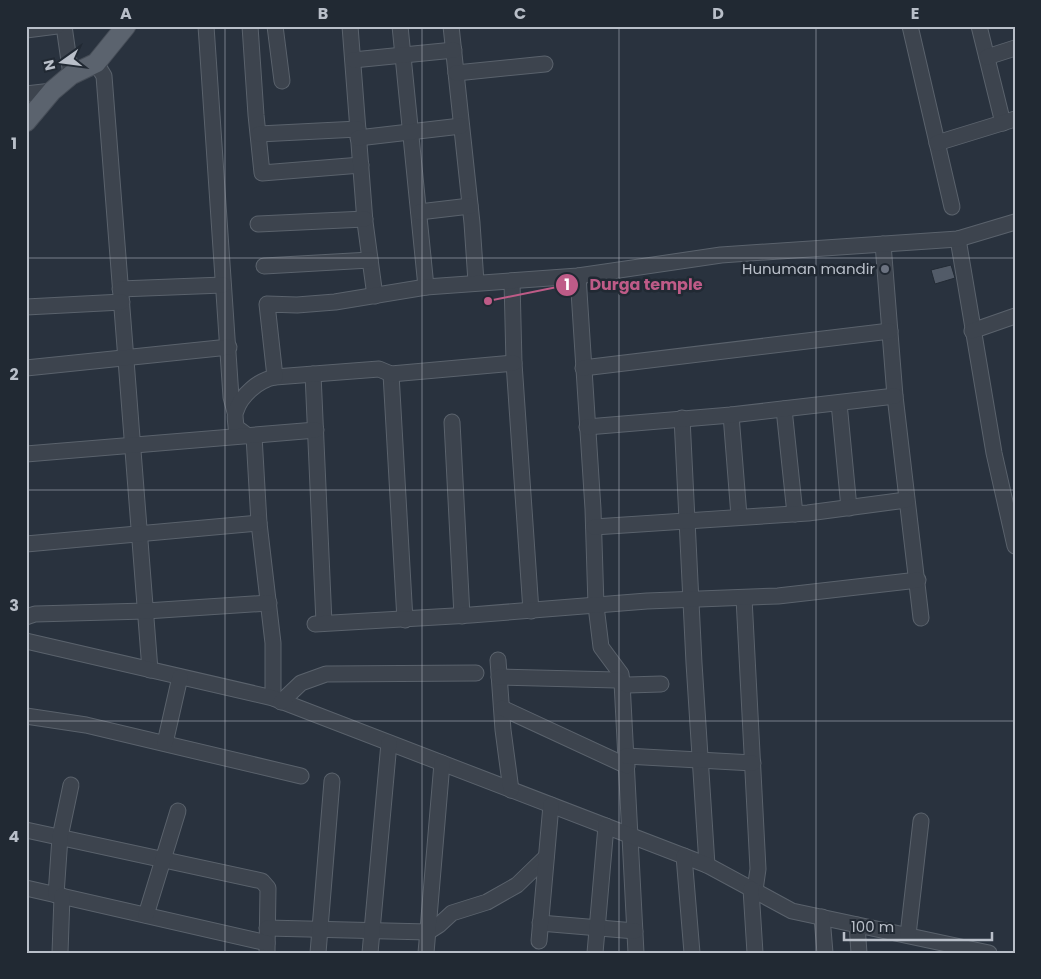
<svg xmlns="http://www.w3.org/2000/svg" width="1041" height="979" font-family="Poppins,sans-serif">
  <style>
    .building { fill: #525b68; stroke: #232b35 }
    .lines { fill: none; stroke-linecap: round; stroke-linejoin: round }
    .minor-casing { stroke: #5a626c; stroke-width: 17 }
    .major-casing { stroke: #464d57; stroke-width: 21 }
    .minor { stroke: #3d444e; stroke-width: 15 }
    .major { stroke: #5b636e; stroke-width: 19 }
    .grid { fill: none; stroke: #b9bfc9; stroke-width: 1; stroke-opacity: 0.55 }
    .worship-dot { fill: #6b7280; stroke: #212933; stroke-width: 2 }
    .labels { text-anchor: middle; stroke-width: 5; stroke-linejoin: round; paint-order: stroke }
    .poi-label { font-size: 15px; fill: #b9bfc9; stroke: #212933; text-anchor: end }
    .leader { fill: none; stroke: #be5b87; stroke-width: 2 }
    .callout-dot { fill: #be5b87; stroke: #212933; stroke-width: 2 }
    .mark-label { font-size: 15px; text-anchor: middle; font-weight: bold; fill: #fff }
    .callout-label { font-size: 16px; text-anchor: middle; font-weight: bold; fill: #be5b87; stroke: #212933; stroke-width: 5; stroke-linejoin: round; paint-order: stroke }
    .neatline { fill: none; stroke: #b9bfc9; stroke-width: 2 }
    .grid-label { font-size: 16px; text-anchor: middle; font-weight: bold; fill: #b9bfc9 }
  </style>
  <rect width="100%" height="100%" fill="#29323e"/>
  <polygon class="building" points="951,265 955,278 935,284 931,270"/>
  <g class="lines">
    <defs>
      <g id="minor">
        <polyline points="64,26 71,75"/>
        <polyline points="206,26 231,397 235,412"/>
        <polyline points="250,26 256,115 262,173 361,165"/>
        <polyline points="275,26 282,81"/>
        <polyline points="350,26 365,222 375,296"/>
        <polyline points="400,26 426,287"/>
        <polyline points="451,26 472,223 476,282"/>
        <polyline points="910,26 952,207"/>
        <polyline points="979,26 1003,123"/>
        <polyline points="26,30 57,26"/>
        <polyline points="987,57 1015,48"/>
        <polyline points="353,60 454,50"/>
        <polyline points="96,63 104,76 150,670"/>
        <polyline points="456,73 545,64"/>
        <polyline points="26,94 52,91"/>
        <polyline points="259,134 358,129"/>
        <polyline points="358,138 461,126"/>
        <polyline points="937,143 1015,119"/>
        <polyline points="419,212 470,206"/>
        <polyline points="258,224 365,219"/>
        <polyline points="958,239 994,453 1015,546"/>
        <polyline points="883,244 895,396 921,618"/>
        <polyline points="264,266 370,260"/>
        <polyline points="578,276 593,509 596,606 601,647 621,674 622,682 636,953"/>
        <polyline points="512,281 514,363 531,611"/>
        <polyline points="120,289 223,285"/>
        <polyline points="26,307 122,302"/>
        <polyline points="972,331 1015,316"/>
        <polyline points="26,368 229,347"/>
        <polyline points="583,368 890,331"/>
        <polyline points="313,374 324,623"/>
        <polyline points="391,374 405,620"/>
        <polyline points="275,377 379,369 391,374 514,363"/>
        <polyline points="839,403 849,508"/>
        <polyline points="784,409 795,514"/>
        <polyline points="731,415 739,516"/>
        <polyline points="682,418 694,663 707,865"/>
        <polyline points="452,422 462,616"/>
        <polyline points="587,427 731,415 895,396"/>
        <path d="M248 436 236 427C236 423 234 415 236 411 241 395 259 380 275 377L267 304 297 305 335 302 426 287 578 276 721 255 958 239 1015 222"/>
        <polyline points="254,436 259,523 273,643 273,698"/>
        <polyline points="26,454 316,430"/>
        <polyline points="594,527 808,513 906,500"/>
        <polyline points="26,544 259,523"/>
        <polyline points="744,598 758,869 755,890"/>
        <polyline points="26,617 35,614 146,611 269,603"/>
        <polyline points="315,624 471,615 647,601 778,596 918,580"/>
        <polyline points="26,641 273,698 707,865 792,911 989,953"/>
        <polyline points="498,660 503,730 511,790"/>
        <polyline points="499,677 616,680 628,685 661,684"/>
        <polyline points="281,702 301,683 326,674 476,673"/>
        <polyline points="502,708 627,766"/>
        <polyline points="26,716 86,725 301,776"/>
        <polyline points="165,743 180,677"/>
        <polyline points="626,756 753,763"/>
        <polyline points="26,830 262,881 268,888 267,953"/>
        <polyline points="684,856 692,953"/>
        <polyline points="26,888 267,943"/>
        <polyline points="751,889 755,953"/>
        <polyline points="56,895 60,837 71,785"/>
        <polyline points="146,915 178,811"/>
        <polyline points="822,917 825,953"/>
        <polyline points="540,923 635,931"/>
        <polyline points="857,925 859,953"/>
        <polyline points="267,928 428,932 439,925 452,913 487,902 517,885 546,857"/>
        <polyline points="908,935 921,821"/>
        <polyline points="539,941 551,805"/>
        <polyline points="60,953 62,896"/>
        <polyline points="318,953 332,781"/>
        <polyline points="370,953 389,743"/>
        <polyline points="426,953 442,763"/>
        <polyline points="595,953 606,826"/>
      </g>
      <polyline id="major" points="26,122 52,91 71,75 96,63 126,26"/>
    </defs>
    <use href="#minor" class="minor-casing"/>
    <use href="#major" class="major-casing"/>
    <use href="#minor" class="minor"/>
    <use href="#major" class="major"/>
  </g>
  <path class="grid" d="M225 26V953M422 26V953M619 26V953M816 26V953M26 258H1015M26 490H1015M26 721H1015"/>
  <circle class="worship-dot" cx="885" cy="269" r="5"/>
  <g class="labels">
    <g class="poi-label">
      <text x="875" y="274">Hunuman mandir</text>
    </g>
  </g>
  <path class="leader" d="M488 301L567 285"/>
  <g class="callout-dot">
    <circle cx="488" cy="301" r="5"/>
    <circle cx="567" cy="285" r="12"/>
  </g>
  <g class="mark-label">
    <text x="567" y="290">1</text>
  </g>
  <g class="callout-label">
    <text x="646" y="290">Durga temple</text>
  </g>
  <rect width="1041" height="979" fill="none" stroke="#212933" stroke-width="55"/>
  <g transform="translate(62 62) rotate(256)" stroke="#212933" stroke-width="4" paint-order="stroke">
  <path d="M0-4L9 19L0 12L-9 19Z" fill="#b9bfc9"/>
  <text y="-8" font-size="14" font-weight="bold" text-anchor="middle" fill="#b9bfc9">N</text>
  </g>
  <path d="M844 932v8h148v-8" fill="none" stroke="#b9bfc9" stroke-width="2.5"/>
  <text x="851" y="932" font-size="15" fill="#b9bfc9" stroke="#212933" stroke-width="4" paint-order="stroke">100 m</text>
  <rect x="28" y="28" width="986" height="924" class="neatline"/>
  <g class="grid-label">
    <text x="126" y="19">A</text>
    <text x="323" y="19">B</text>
    <text x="520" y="19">C</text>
    <text x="718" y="19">D</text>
    <text x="915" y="19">E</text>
    <text x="14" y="149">1</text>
    <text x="14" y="380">2</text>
    <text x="14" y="611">3</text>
    <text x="14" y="842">4</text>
  </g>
</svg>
